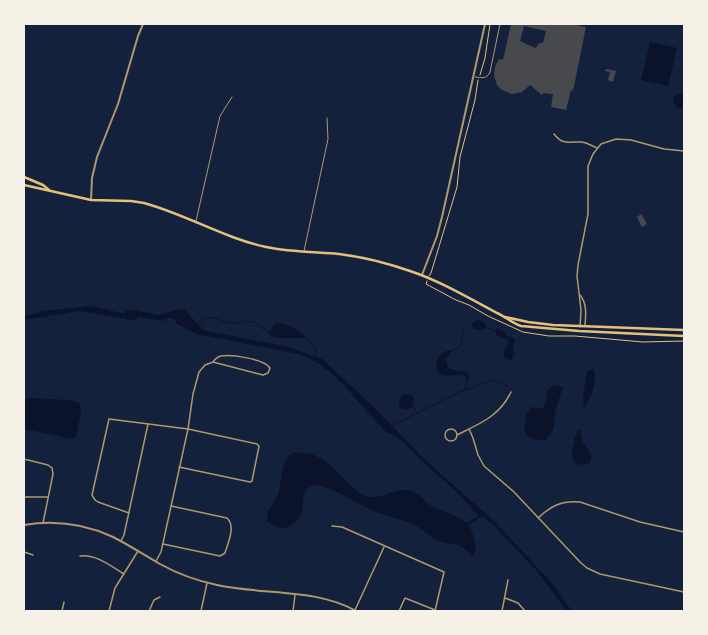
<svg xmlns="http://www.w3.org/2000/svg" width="708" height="635" font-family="Inter,sans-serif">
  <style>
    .water { fill: #0b132b }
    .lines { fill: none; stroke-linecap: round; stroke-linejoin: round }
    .stream { stroke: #0b132b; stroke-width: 1 }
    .building { fill: #48494c; fill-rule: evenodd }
    .path { stroke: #e5c07b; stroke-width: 1 }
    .service { stroke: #b1986c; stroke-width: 1 }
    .minor { stroke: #b1986c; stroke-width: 1.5 }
    .tertiary { stroke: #b1986c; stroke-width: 2 }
    .secondary { stroke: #e5c07b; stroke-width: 2.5 }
  </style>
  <rect width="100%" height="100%" fill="#14213d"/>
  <g class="water">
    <polygon points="650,42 677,48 668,86 641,80"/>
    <polygon points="680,93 684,94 684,108 677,108 673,102 674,97"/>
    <path d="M92 306 125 314V311L134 310 158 315 180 309 185 310 203 330 289 347 322 359 376 409 424 459 494 521 551 582 572 611H567L535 569 492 524 482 517 479 518 469 525C473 534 479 547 473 556L470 555C463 542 451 545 439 541 430 538 424 530 416 526 404 519 389 517 376 512 362 507 324 481 312 486 294 493 315 521 281 529L265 521 268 518 267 512C272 506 277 499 279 491 282 481 281 458 293 453 295 451 299 453 302 453 329 453 342 483 363 495 374 502 394 489 407 490 418 491 423 501 432 506 444 513 456 514 467 523L478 516C462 495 443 480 424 463 412 452 402 437 386 432 382 426 377 423 373 418 351 394 330 364 298 354L196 334 177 324 174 319 171 318H168L163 321 138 317 136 320H133L80 311 24 320V315L36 314 41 311Z"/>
    <path d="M477 320H479L486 324 485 328C480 330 476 331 472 327V324Z"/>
    <path d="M276 323C287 323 296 329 305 336V338H277L271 336 268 332Z"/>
    <path d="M497 329 503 331 506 336 512 337 515 340 513 346 515 354 511 360 506 359C499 352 509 348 509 340L505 338 496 335 495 331Z"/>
    <path d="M450 350 451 351 446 360 448 368C455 373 463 369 469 374V380L466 381V376C456 371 438 383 436 366 436 363 437 360 439 357 441 353 446 351 450 350Z"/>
    <path d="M593 368C599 380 591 399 584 408L583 398 587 372Z"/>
    <path d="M554 385 563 387 555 411 554 428 546 440C531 440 522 437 525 421 526 415 527 411 532 407L542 409 546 402 547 390Z"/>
    <path d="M404 394H408L414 397 413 406C408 410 403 411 399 406V399Z"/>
    <polygon points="32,398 67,400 80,403 81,412 76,437 73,439 24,429 24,399"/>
    <path d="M580 429C581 433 581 439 583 442 587 450 595 454 590 463L582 465 574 463C569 454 574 439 578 430Z"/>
  </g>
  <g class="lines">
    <g class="stream">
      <path d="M198 324C211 311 216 321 230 323 235 324 241 322 246 321 249 321 252 322 255 322L260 327 268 332"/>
      <polyline points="485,327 495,331"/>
      <path d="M305 338C312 343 317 345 316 355"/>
      <path d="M450 351C468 349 458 337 465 327"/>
      <polyline points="465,390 467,381"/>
      <polyline points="412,407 417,412"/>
      <polyline points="391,426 459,392 493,380 508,387"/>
    </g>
  </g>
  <g class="building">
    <path d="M511 24H571L586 27 573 91 571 90 566 110 551 107 553 94 543 93 542 95 530 85 522 92 512 94 502 90 497 85 494 76 495 67 499 59 503 60ZM524 26 546 31 543 43H540L535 48 520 41Z"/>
    <polygon points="606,69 616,71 613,82 608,80 610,72 605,71"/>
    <polygon points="641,214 647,224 642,227 637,217"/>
  </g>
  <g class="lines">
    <g class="path">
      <polyline points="480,75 485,58 490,24"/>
      <polyline points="429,276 431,273 457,187 460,157 475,100 478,80"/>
      <polyline points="427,281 426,284 456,300 469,305 488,316 523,332 549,336 575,336 643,342 684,341"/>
    </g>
    <g class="service">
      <path d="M475 77C482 78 487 79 490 72L500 24"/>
      <polyline points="196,221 220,116 232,97"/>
      <polyline points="304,251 328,139 327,118"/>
    </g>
    <g class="minor">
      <path d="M554 134C563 146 570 141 582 142 588 143 592 146 597 148"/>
      <path d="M580 295C587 303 586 315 585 325"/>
      <polyline points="580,327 581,310 577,276 578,265 588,214 588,166 593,154 601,144 616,139 631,140 664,149 684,151"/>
      <circle cx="451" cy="435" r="6"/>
      <polyline points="469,429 473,438 478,455 484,466 514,492 581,563 587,568 600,574 684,592"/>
      <path d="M457 435C479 424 500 416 511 392"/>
      <polyline points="24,459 48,465 52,468"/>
      <polyline points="24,497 48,497"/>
      <polyline points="129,513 98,502 95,500 92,495 109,419 188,429 257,444 259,446 252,481 250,482 179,467"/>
      <path d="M538 518C551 506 562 500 580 502L640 522 684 532"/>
      <polyline points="43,523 53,474 52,468"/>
      <polyline points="332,526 342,527 444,572 435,611"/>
      <polyline points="121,541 124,535 148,424"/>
      <path d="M163 544 220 556 225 553C228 543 236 526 227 518L171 506"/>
      <polyline points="24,552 33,555"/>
      <path d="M80 556C96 554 111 566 124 574"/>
      <path d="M156 561 161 552 188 429 193 394 199 372 205 365 213 362 263 375 268 373 270 368C264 359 231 354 221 356 217 357 215 359 213 362"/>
      <polyline points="505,598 518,603 525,611"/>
      <polyline points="355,610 384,547"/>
      <polyline points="62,611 64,602"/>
      <polyline points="109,611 115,588 138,551"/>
      <polyline points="149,611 154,600 160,597"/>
      <polyline points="201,611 207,583"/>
      <polyline points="293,611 295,595"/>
      <polyline points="399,611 405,598 435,610"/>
      <polyline points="502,611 508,580"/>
    </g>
    <g class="tertiary">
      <polyline points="91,200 92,178 97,157 118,104 138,36 143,24"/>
      <polyline points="422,275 437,236 442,217 485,24"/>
      <path d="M24 525C54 520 85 524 113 537 129 545 144 555 160 564 178 574 198 581 217 585 262 595 316 588 356 611"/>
    </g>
    <g class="secondary">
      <polyline points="24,177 43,185 49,190"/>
      <path d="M24 185 91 200 131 201 144 203C185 214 224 238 266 247 290 252 315 252 339 254 363 257 387 263 410 271 440 281 469 298 497 313 506 317 512 323 521 326L579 331 684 336"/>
      <polyline points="505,317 528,322 553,325 684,330"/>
    </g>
  </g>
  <rect width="708" height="635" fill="none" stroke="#f6f1e7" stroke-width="50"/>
</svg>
